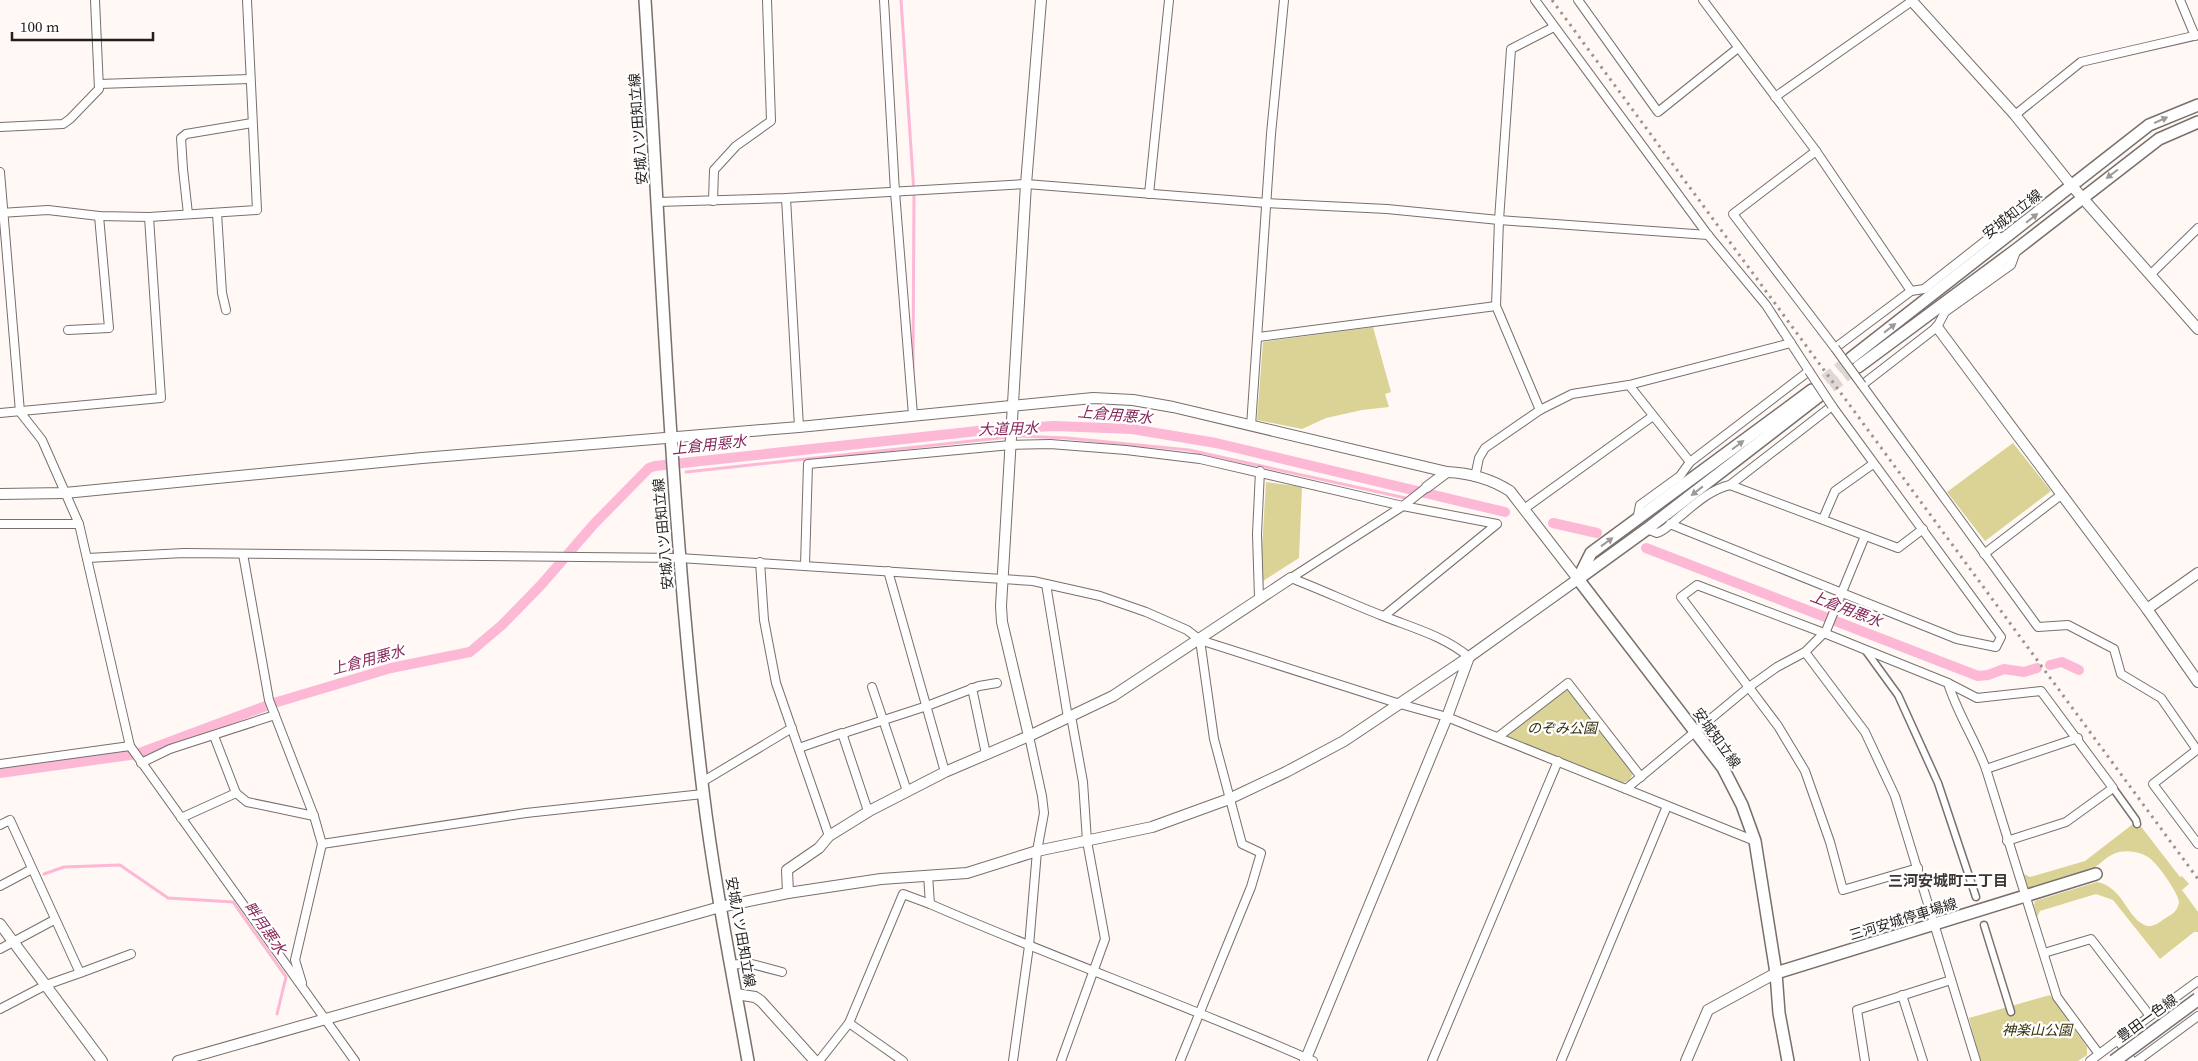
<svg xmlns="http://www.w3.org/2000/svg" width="2198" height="1061" font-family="'Source Serif 4','Noto Sans JP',serif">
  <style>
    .green { fill: #dad395 }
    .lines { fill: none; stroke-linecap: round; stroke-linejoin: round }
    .stream { stroke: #fdb8d6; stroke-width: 3 }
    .canal { stroke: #fdb8d6; stroke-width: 10 }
    .secondary-tunnel { stroke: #ded7d4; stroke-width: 11; stroke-dasharray: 11 5.5; stroke-linecap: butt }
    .pedestrian-casing { stroke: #77706c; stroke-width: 9 }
    .minor-casing { stroke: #77706c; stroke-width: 10 }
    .tertiary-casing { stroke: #77706c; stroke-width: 12 }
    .secondary-casing { stroke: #77706c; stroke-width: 14 }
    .pedestrian { stroke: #fff; stroke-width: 6 }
    .minor { stroke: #fff; stroke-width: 8 }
    .tertiary { stroke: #fff; stroke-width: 10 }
    .secondary { stroke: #fff; stroke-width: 11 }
    .rail { stroke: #9a9492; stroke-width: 3; stroke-dasharray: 2.5 5; stroke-linecap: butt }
    .minor-bridge-casing { stroke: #77706c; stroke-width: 10; stroke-linecap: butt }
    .primary-bridge-casing { stroke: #77706c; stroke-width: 15; stroke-linecap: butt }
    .minor-bridge { stroke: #fff; stroke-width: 8 }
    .primary-bridge { stroke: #fff; stroke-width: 12 }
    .oneway { fill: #9b9a99 }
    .labels { text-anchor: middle; stroke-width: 4.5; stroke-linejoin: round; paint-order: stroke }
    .street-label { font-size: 14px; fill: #211e1c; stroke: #fff }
    .park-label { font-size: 14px; font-style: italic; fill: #332e07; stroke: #fff }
    .water-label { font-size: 15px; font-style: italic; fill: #862659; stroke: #fff }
    .neighbourhood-label { font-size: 15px; font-weight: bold; fill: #3e3835; stroke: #fff }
  </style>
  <rect width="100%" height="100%" fill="#fff8f5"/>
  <g class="green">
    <polygon points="1373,327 1391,392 1385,394 1389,407 1362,410 1326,418 1302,429 1257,420 1263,342"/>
    <polygon points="2013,443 2051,491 1985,541 1947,492"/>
    <polygon points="1266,482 1302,487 1299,558 1260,583"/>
    <path d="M1563 690 1570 691 1633 773C1631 779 1628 782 1621 783L1508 737V734Z"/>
    <path d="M2133 824H2139L2180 877 2182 876 2189 884 2182 890 2198 912V932H2194L2160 959 2113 900 2096 894 2040 911 2037 917 2034 905 2035 901 2097 882C2124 887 2127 920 2147 926 2153 927 2159 923 2164 919 2171 915 2177 912 2179 903 2180 895 2156 861 2148 857 2140 852 2128 850 2119 852 2106 855 2101 865 2090 870 2072 878 2051 882 2032 888L2028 887 2024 874 2030 877 2085 861Z"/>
    <polygon points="2050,995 2087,1047 2087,1055 2078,1061 1980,1061 1969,1018"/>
  </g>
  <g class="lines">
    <g class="stream">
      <polyline points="901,0 914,193 913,372"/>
      <polyline points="686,472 1018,436 1067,438 1189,450 1410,499"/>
      <polyline points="44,874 64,867 120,865 168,898 233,902 286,977 277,1014"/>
    </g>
    <g class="canal">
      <polyline points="1553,523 1597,533"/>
      <polyline points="1646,548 1978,676 1988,675 2004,669 2024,672 2037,668"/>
      <polyline points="2050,665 2062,662 2079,670"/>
      <polyline points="0,773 137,754 274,703 391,668 470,652 502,625 541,585 594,524 649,468 655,466 987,430 1054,426 1132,429 1216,443 1505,512"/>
    </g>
    <g class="secondary-tunnel">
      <polyline points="1812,390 1851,358"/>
      <polyline points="1818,397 1858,367"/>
    </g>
    <defs>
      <g id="pedestrian">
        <polyline points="1866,651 1898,695 1938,783 1976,897"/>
        <polyline points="2113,788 2136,820 2137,824"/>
        <polyline points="1984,925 2011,1012"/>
      </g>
      <g id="minor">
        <polyline points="884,0 895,192 913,415"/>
        <polyline points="1535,0 1708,235 1766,305 1809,371 1690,462 1680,476 1640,505 1637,520"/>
        <polyline points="1578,0 1658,112 1738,48"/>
        <polyline points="1703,0 1816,151 1911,291"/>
        <polyline points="2180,0 2195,36"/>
        <polyline points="99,84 250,79"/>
        <polyline points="1775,97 1912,1"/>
        <polyline points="2015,115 2081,62 2198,35"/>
        <polyline points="0,127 63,124 70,119 99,89 95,0"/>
        <polyline points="1816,151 1733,214 1835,348 1911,291 1924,289 1989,238 2005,237"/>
        <polyline points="0,172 20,412 42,440 79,524 130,746 355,1061"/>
        <polyline points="1149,194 1169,0"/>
        <polyline points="786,198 799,427"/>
        <polyline points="713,201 714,170 736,146 771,121 767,0"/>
        <polyline points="658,202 786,198 1026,184 1267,203 1387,209 1499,220 1708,235"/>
        <polyline points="0,213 48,210 99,216 149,217 257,210 247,0"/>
        <polyline points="217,213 222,293 226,310"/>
        <polyline points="188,214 183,169 181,138 186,134 252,123"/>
        <polyline points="2017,249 2011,265 1945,312 1937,327 1862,385 2038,627 2068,625 2114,649 2121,674 2161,698 2197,750"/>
        <polyline points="2151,274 2198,228"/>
        <polyline points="68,330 109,328 99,216"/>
        <polyline points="1258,337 1496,306"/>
        <polyline points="1629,385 1690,462"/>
        <polyline points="1540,410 1496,306 1499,220 1511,49 1554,27"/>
        <polyline points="0,413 161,398 149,217"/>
        <polyline points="1251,426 1271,134 1284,0"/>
        <polyline points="1475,477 1479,458 1485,448 1540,410 1572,394 1629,385 1791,343"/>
        <polyline points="1730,485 1898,548 1923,529"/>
        <polyline points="1524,509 1653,416"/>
        <polyline points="1823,519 1835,491 1873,464"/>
        <polyline points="0,524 79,524"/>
        <path d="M1647 529 1657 533C1664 531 1668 526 1673 522 1691 508 1708 490 1730 485L1832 406 2001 637 1996 647 1957 639 1670 524"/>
        <polyline points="243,554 269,700 314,816 322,844 295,960 302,983"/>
        <polyline points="1984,554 2061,495"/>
        <polyline points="87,558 184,553 680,558 1033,581 1100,596 1146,612 1187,630 1200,640 1400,704 1447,717 1755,841"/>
        <polyline points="760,562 764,620 776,683 829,836"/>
        <polyline points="805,565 808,464 1011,445 1050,444 1126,450 1200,459 1403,506 1497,524 1384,616"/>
        <polyline points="888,571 945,772"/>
        <path d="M1291 578C1322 590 1352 604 1383 616 1413 628 1444 636 1469 657"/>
        <polyline points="1291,578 1403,506 1427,487"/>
        <polyline points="1046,584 1068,718"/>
        <polyline points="1259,598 1257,534 1260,471"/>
        <polyline points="1805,652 1865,732 1895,796 1976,1061"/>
        <path d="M1948 683C1957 713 1975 739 1986 769L2057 997 2099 1054"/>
        <polyline points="872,687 907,791"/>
        <polyline points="972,688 986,754"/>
        <polyline points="842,735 847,732 927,706 979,686 997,683"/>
        <polyline points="214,736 236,793"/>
        <polyline points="1498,737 1568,683 1641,777"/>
        <polyline points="799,748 842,733 868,811"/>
        <polyline points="2198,749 2153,784 2198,844"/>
        <polyline points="141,763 170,749 275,715"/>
        <polyline points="0,764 130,746"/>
        <polyline points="1986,769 2078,738"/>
        <polyline points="702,782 792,728"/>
        <polyline points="1626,789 1749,687 1777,667 1805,652 1826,631 1865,536"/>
        <polyline points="181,818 236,793 247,802 314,816"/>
        <polyline points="0,825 10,820 80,973 46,985 0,1009"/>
        <polyline points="322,844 526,813 703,794"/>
        <polyline points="1918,868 1843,890 1830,842 1805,771 1778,726 1681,597 1697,585 1824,633 1948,683 1977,698 2041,691 2113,788 2066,822 2007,841"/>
        <path d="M928 875 930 904C1056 959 1187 1005 1313 1061"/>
        <polyline points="0,886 32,869"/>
        <polyline points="0,949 54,920"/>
        <polyline points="2044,953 2091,939 2150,1016 2090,1061"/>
        <polyline points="731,965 748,963 782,972"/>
        <polyline points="80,973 131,954"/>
        <polyline points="1902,995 1923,1061"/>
        <polyline points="2150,1016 2198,981"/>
        <polyline points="849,1023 903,1061"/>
        <polyline points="2118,1040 2132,1061"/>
        <polyline points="819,1061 849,1023 903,894 930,904"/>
        <polyline points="1013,1061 1029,946 1037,851 1044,813 1042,796 1029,736"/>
        <polyline points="1061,1061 1105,939 1087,841 1083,782 1071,716"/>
        <polyline points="1180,1061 1251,887 1261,853 1242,844 1214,739 1200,640"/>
        <polyline points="1432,1061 1558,761"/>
        <polyline points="1561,1061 1667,806"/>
        <polyline points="1865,1061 1857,1010 1951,980"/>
        <polyline points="2137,1061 2198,1016"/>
      </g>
      <g id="tertiary">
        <polyline points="1911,0 2015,115 2072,186 2198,329"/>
        <polyline points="1937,327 2147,609 2198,682"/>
        <polyline points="1427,487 1447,472"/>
        <path d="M0 494 65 493 422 458 799 427 1093 398 1133 400 1173 407 1447 472C1470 473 1491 479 1510 491L1578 579 1469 657 1344 741 1286 772 1229 799 1152 827 1037 851 967 873 881 879 788 893 720 907 178 1061"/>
        <polyline points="2147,609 2198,573"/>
        <polyline points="1029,736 1002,622 1001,606 1026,184 1041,0"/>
        <polyline points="788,893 787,870 819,848 829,836 871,810 945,772 1029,736 1113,696 1291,578"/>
        <polyline points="0,924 102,1061"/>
        <polyline points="736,994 755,997 761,1001 815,1061"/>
        <polyline points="1305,1061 1447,717 1469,657"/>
        <polyline points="1686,1061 1708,1010 1776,973"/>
      </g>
      <g id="secondary">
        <path d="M645 0C662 264 671 529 703 791 714 882 732 971 748 1061"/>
        <polyline points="1851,358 2149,125 2198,105"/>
        <polyline points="1858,367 2017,249 2159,139 2198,122"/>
        <polyline points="1578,579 1723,768 1742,805 1755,841 1776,973 1779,1013 1788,1061"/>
        <polyline points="1578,579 1591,553 1812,390"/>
        <polyline points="1578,579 1647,529 1818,397"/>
        <polyline points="1776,973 2096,874"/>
      </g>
    </defs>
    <use href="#pedestrian" class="pedestrian-casing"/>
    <use href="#minor" class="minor-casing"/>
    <use href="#tertiary" class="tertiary-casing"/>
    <use href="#secondary" class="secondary-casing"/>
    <use href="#pedestrian" class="pedestrian"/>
    <use href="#minor" class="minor"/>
    <use href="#tertiary" class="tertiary"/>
    <use href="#secondary" class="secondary"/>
    <polyline class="rail" points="1552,0 2198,879"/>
    <defs>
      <g id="minor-bridge">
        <polyline points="1835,348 1862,385"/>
        <polyline points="1809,371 1832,406"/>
      </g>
      <polyline id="primary-bridge" points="2114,1061 2198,999"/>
    </defs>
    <use href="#minor-bridge" class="minor-bridge-casing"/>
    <use href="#primary-bridge" class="primary-bridge-casing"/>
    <use href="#minor-bridge" class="minor-bridge"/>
    <use href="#primary-bridge" class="primary-bridge"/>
  </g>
  <defs><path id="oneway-solid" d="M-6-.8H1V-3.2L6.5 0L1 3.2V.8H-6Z" transform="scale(1.25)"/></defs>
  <g class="oneway">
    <use href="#oneway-solid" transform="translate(2161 120) rotate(-24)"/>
    <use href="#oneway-solid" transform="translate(2112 174) rotate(143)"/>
    <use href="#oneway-solid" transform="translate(2032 218) rotate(-38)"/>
    <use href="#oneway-solid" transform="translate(1890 328) rotate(-38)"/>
    <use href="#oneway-solid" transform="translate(1738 445) rotate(-37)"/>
    <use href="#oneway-solid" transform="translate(1697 491) rotate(142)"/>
    <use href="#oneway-solid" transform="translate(1607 542) rotate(-36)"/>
  </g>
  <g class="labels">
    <g class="street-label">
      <text transform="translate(638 129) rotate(-94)" y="5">安城八ツ田知立線</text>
      <text transform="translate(2012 214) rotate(-38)" y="5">安城知立線</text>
      <text transform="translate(663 534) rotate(-95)" y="5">安城八ツ田知立線</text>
      <text transform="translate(1717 738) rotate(54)" y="5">安城知立線</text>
      <text transform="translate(1903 919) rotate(-17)" y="5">三河安城停車場線</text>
      <text transform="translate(741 932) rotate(80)" y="5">安城八ツ田知立線</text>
      <text transform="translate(2147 1018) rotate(-36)" y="5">豊田一色線</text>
    </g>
    <g class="park-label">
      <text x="1562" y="733">のぞみ公園</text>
      <text x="2037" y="1035">神楽山公園</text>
    </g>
    <g class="water-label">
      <text transform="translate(1115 415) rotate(5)" y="5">上倉用悪水</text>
      <text transform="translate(1008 429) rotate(-2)" y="5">大道用水</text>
      <text transform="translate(709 445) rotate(-6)" y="5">上倉用悪水</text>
      <text transform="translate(1846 609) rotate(21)" y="5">上倉用悪水</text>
      <text transform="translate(368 660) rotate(-15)" y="5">上倉用悪水</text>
      <text transform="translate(265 928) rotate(55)" y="5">畔用悪水</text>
    </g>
    <g class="neighbourhood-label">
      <text x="1948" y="886">三河安城町二丁目</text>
    </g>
  </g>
  <path d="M12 32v8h141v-8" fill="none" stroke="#211e1c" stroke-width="2.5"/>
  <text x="20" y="32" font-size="15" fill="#211e1c" stroke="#ffffff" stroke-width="4" paint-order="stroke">100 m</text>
</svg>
